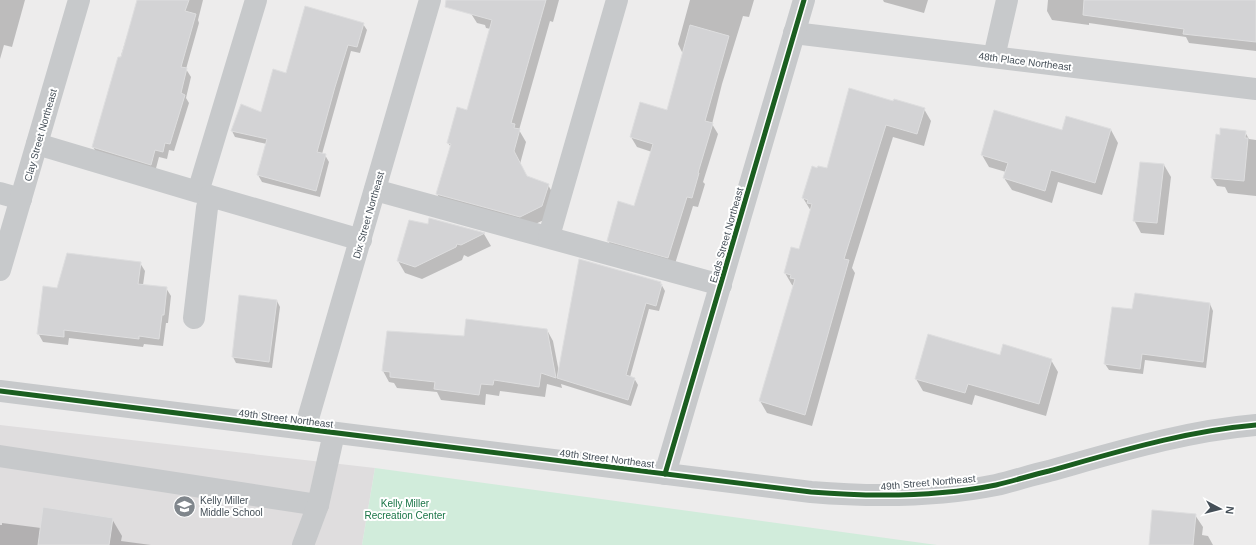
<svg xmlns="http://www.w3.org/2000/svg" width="1256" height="545" font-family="Arial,sans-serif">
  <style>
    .education { fill: #dfddde }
    .green { fill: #d1ecdb }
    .shadow { fill: #0003 }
    .building { fill: #d3d3d5; stroke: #dededf }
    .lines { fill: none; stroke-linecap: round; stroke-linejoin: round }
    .minor { stroke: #c7c9cb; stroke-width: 22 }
    .cycleway-casing { stroke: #fff; stroke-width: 8 }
    .cycleway { stroke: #1b5e20; stroke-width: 5 }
    .labels { text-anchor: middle; stroke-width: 4; stroke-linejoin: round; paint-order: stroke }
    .street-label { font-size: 10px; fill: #454f58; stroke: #fff }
    .poi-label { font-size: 10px; fill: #454f58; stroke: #fff; text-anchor: start }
    .park-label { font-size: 10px; fill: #1a7547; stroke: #fff }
  </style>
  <rect width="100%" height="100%" fill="#edecec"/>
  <polygon class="education" points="0,425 375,468 362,545 0,545"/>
  <polygon class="green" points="375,468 937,545 362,545"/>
  <g class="shadow">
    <polygon points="0,0 25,0 12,47 4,45 0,59"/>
    <polygon points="138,0 203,0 198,20 199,23 186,69 191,77 186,98 189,103 174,151 169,150 167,159 159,157 155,172 98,155 93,147"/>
    <polygon points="474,0 559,0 553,22 550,21 519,130 526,142 520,164 527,177 548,185 555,197 548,218 527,228 444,206 437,194 451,147 448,143 467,111 491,29 486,28 485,25 477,23 470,12"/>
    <polygon points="690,0 754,0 749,17 743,16 722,84 712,124 718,134 703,182 705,184 698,207 693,206 674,267 613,250 608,240 635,207 652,152 637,147 631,137 668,111 683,54 678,44"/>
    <polygon points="883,0 928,0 924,13 884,2"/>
    <polygon points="1048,0 1256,0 1256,51 1189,43 1186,37 1089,23 1089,25 1052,20 1047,11"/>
    <polygon points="363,24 367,30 360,53 351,51 322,154 325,155 329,162 320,197 262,182 258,175 267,144 235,137 232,131 261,113 287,74"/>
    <polygon points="894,102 924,109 931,121 924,146 893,137 852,268 855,273 812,426 767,413 760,401 794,286 792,285 785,273 799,250 811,211 803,198 812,168 827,169"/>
    <polygon points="1111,130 1118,143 1102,195 1058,182 1052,203 1012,190 1004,178 1006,172 989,167 982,155 1063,132"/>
    <polygon points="1245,132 1249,139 1256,140 1256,196 1228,193 1225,187 1217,186 1212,178"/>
    <polygon points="1164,165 1171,177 1164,235 1141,233 1134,220"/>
    <polygon points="430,219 484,234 491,246 468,257 464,255 462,260 422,279 405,273 398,261 428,225"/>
    <polygon points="140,263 145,271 143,285 166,288 171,296 168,323 166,323 163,346 144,344 143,347 69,338 68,345 43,342 38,333 58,289"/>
    <polygon points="660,282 665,291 659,311 649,309 630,377 634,378 638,385 631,406 561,384 562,388 547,384 545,397 500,391 499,396 486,394 485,405 441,400 437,392 397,388 394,383 389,382 383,371 465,337 547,330 553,341 559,372"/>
    <polygon points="277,301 280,307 272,368 236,363 233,357"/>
    <polygon points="1210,304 1213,311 1206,368 1145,360 1143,374 1109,370 1105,364 1133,310"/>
    <polygon points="1001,357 1051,360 1058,372 1046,416 975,395 972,405 923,391 916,379"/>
    <polygon points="1195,515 1203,527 1202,535 1208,536 1213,545 1151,545"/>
    <polygon points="112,519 122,536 121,541 151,545 0,545 0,525 2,525 2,523 41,528"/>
  </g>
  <g class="building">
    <polygon points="137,0 189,0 185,11 196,14 181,67 187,68 181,93 185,95 170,144 165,143 163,152 155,150 151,165 92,147 118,57 121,57"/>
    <polygon points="446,0 546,0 511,123 515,124 514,128 520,129 514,151 527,176 549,184 542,206 520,217 436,194 451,144 447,143 457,107 467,110 492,20 445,7"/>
    <polygon points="1084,0 1256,0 1256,42 1183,34 1184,29 1083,15"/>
    <polygon points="305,6 364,23 357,47 348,45 335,87 317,152 326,154 316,191 257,175 267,139 231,131 241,104 261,112 273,69 286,73"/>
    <polygon points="690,25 729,36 705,121 713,123 698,173 699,173 692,198 687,197 668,258 607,241 618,201 634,206 653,144 630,137 640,102 667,110"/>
    <polygon points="849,88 893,101 894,99 925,108 917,134 886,125 844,259 849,260 805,415 759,401 795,279 790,278 791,275 784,273 791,247 799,249 812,204 807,203 808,200 802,198 812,166 817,168 818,166 827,168"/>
    <polygon points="994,110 1062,130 1066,116 1111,129 1095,183 1051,170 1045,191 1003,178 1008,163 981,155"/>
    <polygon points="1220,128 1246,131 1245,138 1248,138 1244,181 1211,178 1216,134 1220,135"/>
    <polygon points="1140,162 1164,164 1157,223 1133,221"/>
    <polygon points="429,218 485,233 461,245 457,244 456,247 415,267 397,261 409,220 428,224"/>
    <polygon points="67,253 141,262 138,284 167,287 164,315 162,315 159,339 139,336 139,339 64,330 64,337 37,334 43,286 57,288"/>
    <polygon points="579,259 661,282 660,284 662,284 656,306 646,303 626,375 635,378 628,400 557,378"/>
    <polygon points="1135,293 1210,303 1203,362 1142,354 1140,369 1104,364 1112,307 1132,309"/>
    <polygon points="239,295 277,300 269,362 232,357"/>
    <polygon points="466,319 547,329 556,378 541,373 539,387 494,380 493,385 481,384 479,395 434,389 435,382 390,377 390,372 382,371 387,331 464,336"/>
    <polygon points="928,334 1000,355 1003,344 1052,359 1039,404 968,384 965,393 915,379"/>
    <polygon points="43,507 113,518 109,545 38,545"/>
    <polygon points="1152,510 1196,514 1193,545 1149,545"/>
  </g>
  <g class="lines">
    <g class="minor">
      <polyline points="794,33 1256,89"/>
      <polyline points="994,57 1007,0"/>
      <polyline points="37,144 198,192 256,0"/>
      <polyline points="375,190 721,285"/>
      <polyline points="0,193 21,199"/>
      <polyline points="549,236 617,0"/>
      <polyline points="0,270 79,0"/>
      <polyline points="194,318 207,208 210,196 361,240"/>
      <path d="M0 391 811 492C872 497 936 497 996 485 1014 481 1031 475 1049 471 1117 452 1185 431 1256 425"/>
      <polyline points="305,429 430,0"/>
      <polyline points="0,456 318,505"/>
      <polyline points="665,474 804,0"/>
      <polyline points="303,545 318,505 334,433"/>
    </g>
    <defs>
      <g id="cycleway">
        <path d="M0 391 811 492C872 497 936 497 996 485 1014 481 1031 475 1049 471 1117 452 1185 431 1256 425"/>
        <polyline points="665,474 804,0"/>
      </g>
    </defs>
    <use href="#cycleway" class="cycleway-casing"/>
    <use href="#cycleway" class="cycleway"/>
  </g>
  <defs>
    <symbol id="school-disc" viewBox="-11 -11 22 22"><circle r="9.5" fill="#80868c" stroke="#fff"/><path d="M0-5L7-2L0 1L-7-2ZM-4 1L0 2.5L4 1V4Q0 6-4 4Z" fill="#fff"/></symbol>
  </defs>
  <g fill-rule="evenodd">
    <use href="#school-disc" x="172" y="494" width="25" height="25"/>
  </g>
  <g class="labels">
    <g class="street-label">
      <text transform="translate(1025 61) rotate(7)" y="4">48th Place Northeast</text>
      <text transform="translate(40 135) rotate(-74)" y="4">Clay Street Northeast</text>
      <text transform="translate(368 215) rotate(-74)" y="4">Dix Street Northeast</text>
      <text transform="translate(726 235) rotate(-74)" y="4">Eads Street Northeast</text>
      <text transform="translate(286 418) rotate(7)" y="4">49th Street Northeast</text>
      <text transform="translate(607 458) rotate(7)" y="4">49th Street Northeast</text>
      <text transform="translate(928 482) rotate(-5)" y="4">49th Street Northeast</text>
    </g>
    <g class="poi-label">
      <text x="200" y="504">Kelly Miller<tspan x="200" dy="12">Middle School</tspan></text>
    </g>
    <g class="park-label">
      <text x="405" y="507">Kelly Miller<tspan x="405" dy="12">Recreation Center</tspan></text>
    </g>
  </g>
  <g transform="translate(1220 509) rotate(97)" stroke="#ffffff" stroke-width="3" paint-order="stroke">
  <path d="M0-3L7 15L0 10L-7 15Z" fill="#454f58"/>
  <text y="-6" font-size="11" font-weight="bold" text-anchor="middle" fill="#454f58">N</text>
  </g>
</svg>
